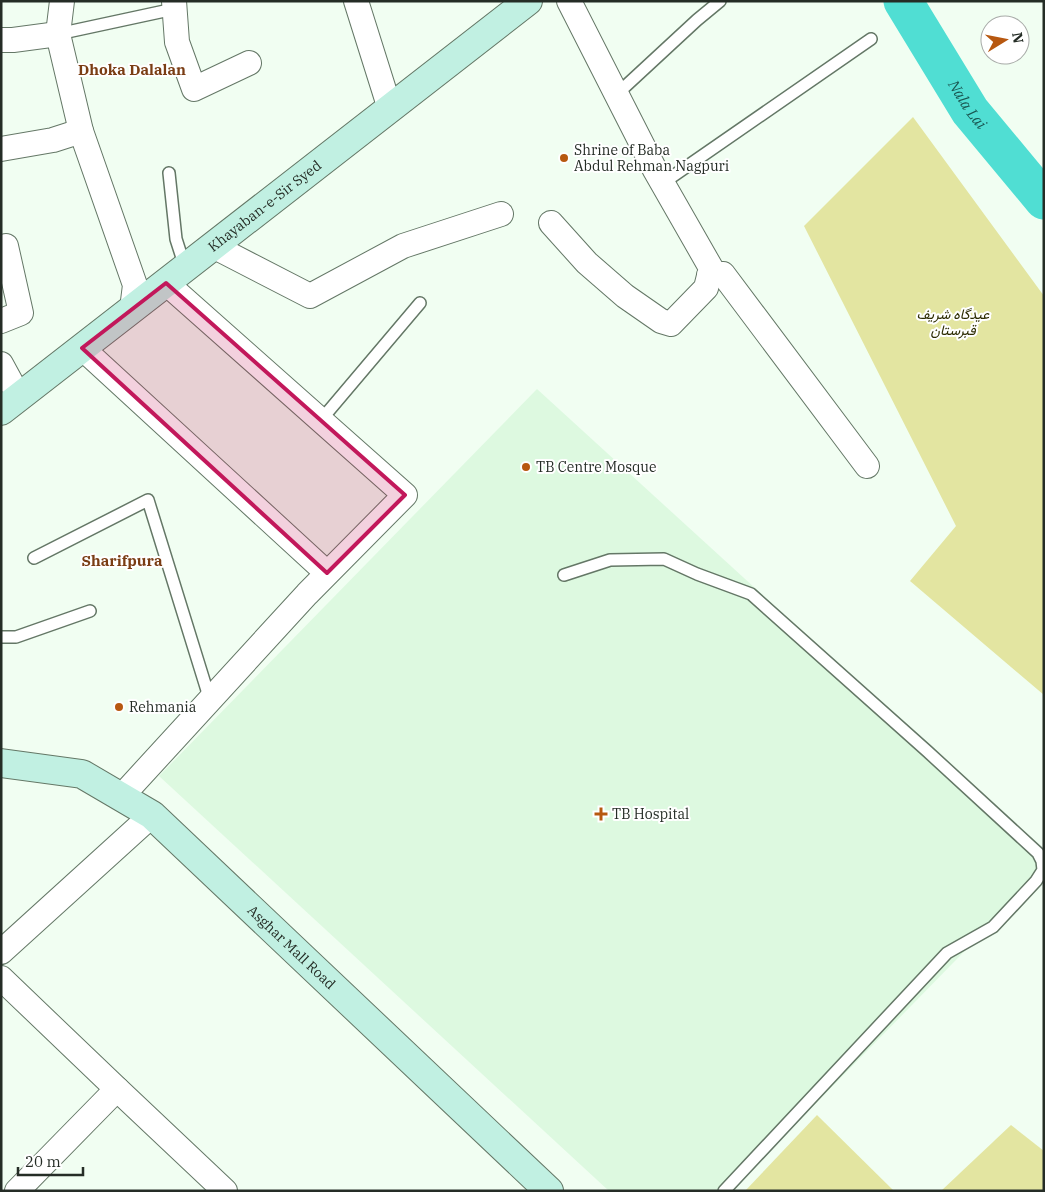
<svg xmlns="http://www.w3.org/2000/svg" width="1045" height="1192" font-family="'IBM Plex Serif',Vazirmatn,serif">
  <style>
    .built { fill: #ddf9e0 }
    .green { fill: #e3e5a1 }
    .lines { fill: none; stroke-linecap: round; stroke-linejoin: round }
    .river { stroke: #50ded3; stroke-width: 39 }
    .service-casing { stroke: #647766; stroke-width: 14 }
    .minor-casing { stroke: #647766; stroke-width: 26 }
    .secondary-casing { stroke: #647766; stroke-width: 30 }
    .service { stroke: #fff; stroke-width: 11 }
    .minor { stroke: #fff; stroke-width: 24 }
    .secondary { stroke: #c1f0e2; stroke-width: 28 }
    .marked { fill: #c2185b; fill-opacity: 0.2; stroke: #c2185b; stroke-width: 4; stroke-linejoin: round }
    .poi-dot { fill: #b75810; stroke: #fff; stroke-width: 2 }
    .labels { text-anchor: middle; stroke-width: 4; stroke-linejoin: round; paint-order: stroke }
    .poi-label { font-size: 14px; fill: #252d26; stroke: #fff; text-anchor: start }
    .street-label { font-size: 14px; fill: #252d26; stroke: #fff }
    .park-label { font-size: 14px; font-style: italic; fill: #2c2b00; stroke: #fff }
    .neighbourhood-label { font-size: 15px; font-weight: bold; fill: #7a3d14; stroke: #fff }
    .water-label { font-size: 15px; font-style: italic; fill: #1a5651; stroke: #fff }
  </style>
  <rect width="100%" height="100%" fill="#f1fef2"/>
  <polygon class="built" points="537,389 1044,852 1044,870 730,1191 609,1191 159,776"/>
  <g class="green">
    <polygon points="913,117 1044,296 1044,695 910,581 956,526 804,226"/>
    <polygon points="817,1115 894,1191 745,1191"/>
    <polygon points="1011,1125 1044,1151 1044,1191 941,1191"/>
  </g>
  <g class="lines">
    <path class="river" id="s1" d="M903 1 970 111 1044 200"/>
    <defs>
      <g id="service">
        <polyline points="58,34 174,9"/>
        <polyline points="617,94 697,20 720,1"/>
        <polyline points="169,173 176,239 185,267"/>
        <polyline points="663,183 871,39"/>
        <polyline points="321,420 420,303"/>
        <polyline points="34,558 148,500 210,700"/>
        <polyline points="564,575 610,560 664,559 697,574 751,594 927,751 1038,853 1042,861 1043,870 1036,881 993,927 947,953 724,1191"/>
        <polyline points="1,637 16,637 90,611"/>
      </g>
      <g id="minor">
        <polyline points="62,1 58,34 81,131 135,285 132,309"/>
        <polyline points="174,1 177,42 194,89 249,63"/>
        <polyline points="356,1 390,109"/>
        <polyline points="1,40 13,40 58,34"/>
        <polyline points="1,149 53,140 81,131"/>
        <polyline points="551,223 587,263 625,296 661,321 671,324 706,288 711,268 655,170 569,1"/>
        <polyline points="213,246 310,296 403,246 501,214"/>
        <polyline points="1,248 6,246 21,313 1,321"/>
        <polyline points="709,275 723,274 867,466"/>
        <polyline points="82,348 327,573"/>
        <polyline points="1,364 19,397"/>
        <polyline points="121,797 307,594 405,495 166,283"/>
        <polyline points="1,952 152,815"/>
        <polyline points="1,978 117,1089 225,1191"/>
        <polyline points="17,1191 117,1089"/>
      </g>
      <g id="secondary">
        <path id="s2" d="M1 411 528 1"/>
        <path id="s3" d="M1 763 82 774 152 815 549 1191"/>
      </g>
    </defs>
    <use href="#service" class="service-casing"/>
    <use href="#minor" class="minor-casing"/>
    <use href="#secondary" class="secondary-casing"/>
    <use href="#service" class="service"/>
    <use href="#minor" class="minor"/>
    <use href="#secondary" class="secondary"/>
  </g>
  <path class="marked" d="M166 283 405 495 327 573 82 348Z"/>
  <g class="poi-dot">
    <circle cx="564" cy="158" r="5"/>
    <circle cx="526" cy="467" r="5"/>
    <circle cx="119" cy="707" r="5"/>
    <path d="M598.5 806.5h5v5h5v5h-5v5h-5v-5h-5v-5h5z"/>
  </g>
  <g class="labels">
    <g class="poi-label">
      <text x="574" y="155">Shrine of Baba<tspan x="574" dy="16">Abdul Rehman Nagpuri</tspan></text>
      <text x="536" y="472">TB Centre Mosque</text>
      <text x="129" y="712">Rehmania</text>
      <text x="612" y="819">TB Hospital</text>
    </g>
    <g class="street-label">
      <text dy="5" stroke="none"><textPath href="#s2" startOffset="334">Khayaban-e-Sir Syed</textPath></text>
      <text dy="5" stroke="none"><textPath href="#s3" startOffset="355">Asghar Mall Road</textPath></text>
    </g>
    <g class="park-label">
      <text x="953" y="319">عیدگاہ شریف<tspan x="953" dy="16">قبرستان</tspan></text>
    </g>
    <g class="neighbourhood-label">
      <text x="132" y="75">Dhoka Dalalan</text>
      <text x="122" y="566">Sharifpura</text>
    </g>
    <g class="water-label">
      <text dy="5" stroke="none"><textPath href="#s1" startOffset="122">Nala Lai</textPath></text>
    </g>
  </g>
  <rect width="1045" height="1192" fill="none" stroke="#252d26" stroke-width="5"/>
  <g transform="translate(1005 40) rotate(80)"><circle r="24" fill="#ffffff" stroke="#a8aba8"/>
  <path d="M0-4L9 19L0 12L-9 19Z" fill="#b75810"/>
  <text y="-8" font-size="14" font-weight="bold" text-anchor="middle" fill="#252d26">N</text>
  </g>
  <path d="M18 1167v8h65v-8" fill="none" stroke="#252d26" stroke-width="2.5"/>
  <text x="25" y="1167" font-size="15" fill="#252d26" stroke="#ffffff" stroke-width="4" paint-order="stroke">20 m</text>
</svg>
